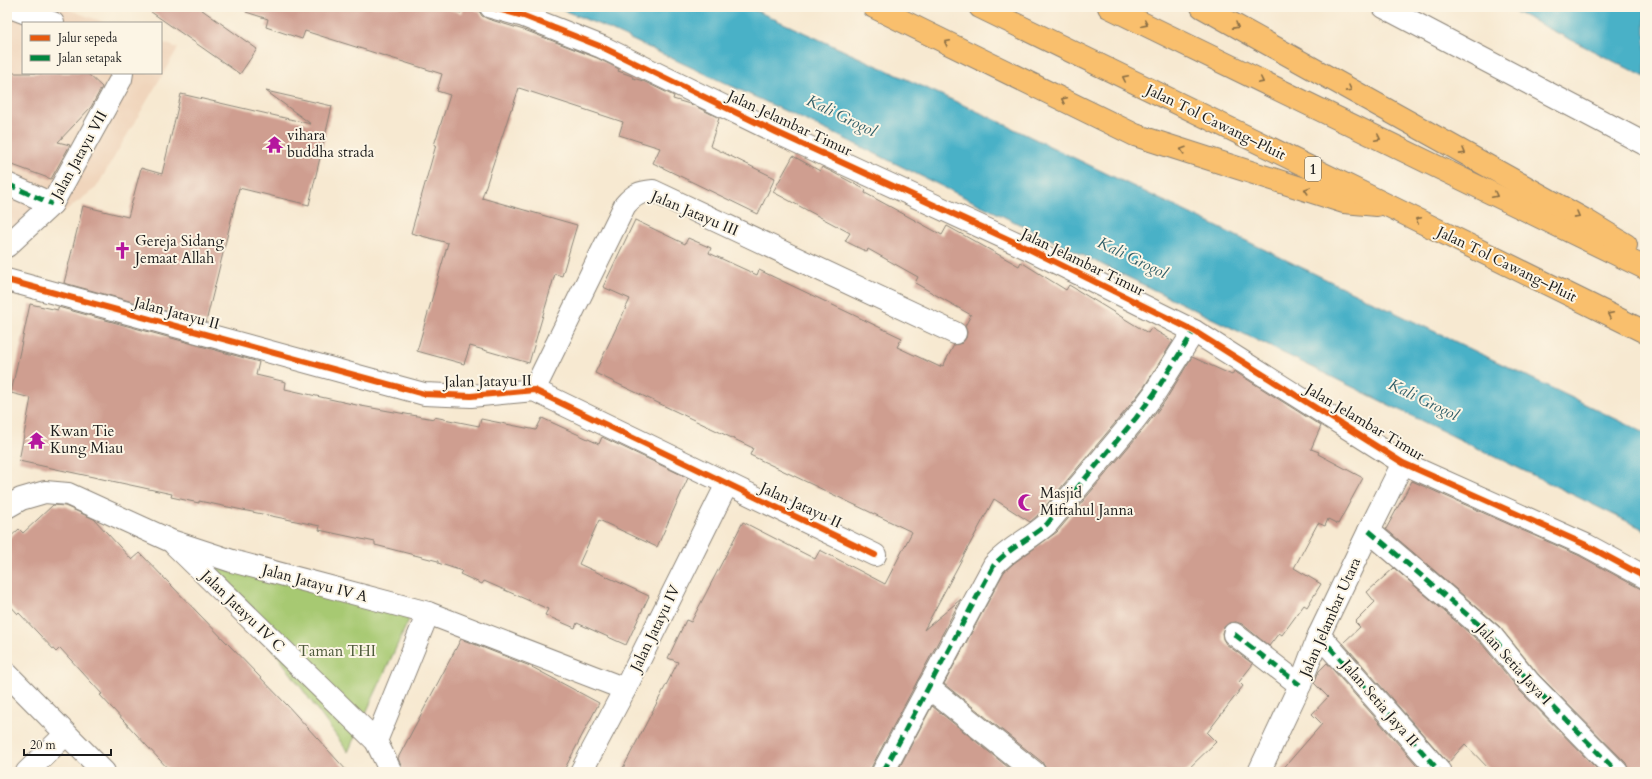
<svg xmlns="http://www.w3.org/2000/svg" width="1652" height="779" font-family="Cardo,serif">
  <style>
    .built { fill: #f0d5bc }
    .green { fill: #a7c972; stroke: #627247 }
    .water { fill: #48b1c7; stroke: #326672 }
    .building { fill: #cf9e90 }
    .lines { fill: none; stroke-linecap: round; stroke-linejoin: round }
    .minor-casing { stroke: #8a8276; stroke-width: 24 }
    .highway-casing { stroke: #8a8276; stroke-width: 24 }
    .minor { stroke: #fff; stroke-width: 22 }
    .highway { stroke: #f9bf6d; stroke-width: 22 }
    .quiet { stroke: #00873e; stroke-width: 5; stroke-dasharray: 10 5; stroke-linecap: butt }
    .cycleway-casing { stroke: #fcf5e5; stroke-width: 8 }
    .cycleway { stroke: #e8590c; stroke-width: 6 }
    .oneway { stroke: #8a6e44 }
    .labels { text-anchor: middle; stroke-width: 4; stroke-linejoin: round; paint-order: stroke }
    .shield { fill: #fcf5e5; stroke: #5f5d58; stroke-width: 1 }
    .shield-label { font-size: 14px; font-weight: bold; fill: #1c1c1c }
    .street-label { font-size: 15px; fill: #1c1c1c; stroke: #fcf5e5 }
    .poi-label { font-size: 15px; fill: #1c1c1c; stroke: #fcf5e5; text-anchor: start }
    .park-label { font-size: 15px; fill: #4d593a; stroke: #fcf5e5 }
    .water-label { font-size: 16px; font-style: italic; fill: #305f69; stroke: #fcf5e5 }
  </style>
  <rect width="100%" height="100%" fill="#fcf5e5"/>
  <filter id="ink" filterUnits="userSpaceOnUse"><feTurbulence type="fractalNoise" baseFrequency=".025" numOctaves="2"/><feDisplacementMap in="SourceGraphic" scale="8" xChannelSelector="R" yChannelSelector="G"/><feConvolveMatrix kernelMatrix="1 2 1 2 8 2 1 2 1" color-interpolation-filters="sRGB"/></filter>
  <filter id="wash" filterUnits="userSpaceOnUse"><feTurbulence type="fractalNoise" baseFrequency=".012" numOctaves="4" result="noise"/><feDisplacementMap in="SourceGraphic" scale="16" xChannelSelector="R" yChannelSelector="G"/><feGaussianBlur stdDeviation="0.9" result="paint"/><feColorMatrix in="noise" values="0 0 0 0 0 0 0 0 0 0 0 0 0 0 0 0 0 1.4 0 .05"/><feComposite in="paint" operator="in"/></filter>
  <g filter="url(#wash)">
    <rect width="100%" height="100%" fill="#f7e9d1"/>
    <polygon class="built" points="7,7 61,7 106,23 23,23 23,73 161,73 161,42 178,48 96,188 7,254"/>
    <polygon class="green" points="212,565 411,615 348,752"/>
    <g class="water">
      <polygon points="555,7 748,7 983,114 1645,433 1645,530 837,135 600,25"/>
      <polygon points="1506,7 1645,7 1645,77"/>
    </g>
    <g id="blocks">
      <g class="building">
        <polygon points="144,7 198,7 257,49 240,74"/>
        <polygon points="246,7 442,7 461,13 463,7 467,7 479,11 482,16 488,19 527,31 597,58 619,69 618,71 632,76 633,78 643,81 674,96 673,99 693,105 719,118 710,146 775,178 758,214 653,163 660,148 619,135 623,122 519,88 512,109 511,109 482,198 577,225 562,276 555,274 529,363 470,346 464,364 417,351 448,243 411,233 436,145 434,145 450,95 437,91 442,74 305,31 302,39 266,27 268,19 246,12"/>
        <polygon points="7,73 87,73 102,87 91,107 58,142 70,145 51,179 7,163"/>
        <polygon points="266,91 332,106 309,205 239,188 206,322 64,283 83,206 128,217 141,168 162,174 181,94 311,124"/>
        <polygon points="793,156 820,171 822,167 834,173 866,190 865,193 942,235 947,226 1019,266 1021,262 1066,290 1069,285 1148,333 1151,328 1173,341 1144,387 1126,410 1038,515 1030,522 994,499 924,630 961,599 872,766 871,772 621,772 678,662 668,658 686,620 691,622 743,522 815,559 820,550 885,584 912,532 750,455 753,448 595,373 630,299 603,287 635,220 685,244 688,238 711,248 709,253 757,275 759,270 902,338 897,347 940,367 941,365 943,366 954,345 962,343 966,338 967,332 965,326 971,315 915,283 918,277 868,249 867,252 845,241 850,233 773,192"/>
        <polygon points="30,304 58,310 58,307 259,362 256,375 286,382 285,389 361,406 434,419 434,417 479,426 481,419 536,430 542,418 599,444 602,437 688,478 657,547 599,520 579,564 649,596 626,645 577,623 575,628 545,615 548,609 484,581 482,584 460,574 462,571 438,563 438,561 375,545 375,542 319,530 320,526 199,501 199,503 171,497 172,494 19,461 31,398 11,393"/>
        <polygon points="1192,357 1232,375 1234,371 1321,426 1311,449 1319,452 1318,454 1363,478 1338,524 1328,519 1325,526 1318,523 1294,568 1321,584 1307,607 1304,605 1282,635 1279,633 1269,646 1242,624 1236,622 1229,623 1224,627 1222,633 1223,639 1226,644 1253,664 1239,682 1243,686 1207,733 1216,742 1185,772 1046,772 1045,767 1042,762 944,684 1004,572 1014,563 1057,532 1146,426 1165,401"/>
        <polygon points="1412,481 1580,556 1639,588 1645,589 1645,772 1629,772 1626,763 1538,674 1499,626 1386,529"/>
        <polygon points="53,505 65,506 94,519 132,560 140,553 287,705 348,772 171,772 100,695 102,694 60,648 56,652 19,613 18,614 7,602 7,540 19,529 23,533"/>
        <polygon points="1394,568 1482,644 1520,691 1600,772 1492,772 1465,744 1448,763 1343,643 1360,627 1355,622 1375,602 1367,592"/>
        <polygon points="461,639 530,666 599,703 563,772 403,772 398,758"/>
        <polygon points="1327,663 1423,772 1280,772 1322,724 1312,714 1328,697 1314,683 1319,671"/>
        <polygon points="932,706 1014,772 897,772"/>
      </g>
    </g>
  </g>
  <g filter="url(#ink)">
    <use href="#blocks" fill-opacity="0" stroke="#8a8276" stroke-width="1"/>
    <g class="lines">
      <defs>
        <g id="minor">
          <polyline points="10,7 53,23"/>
          <polyline points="491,7 524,16 602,47 776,132 1027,248 1194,331 1403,463 1586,545 1645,577"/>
          <polyline points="1384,7 1645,144"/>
          <polyline points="7,184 52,204"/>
          <polyline points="7,246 52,204 121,79 122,73"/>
          <polyline points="7,280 424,394 471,396 534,390 875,555"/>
          <path d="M534 390 625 205C634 195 639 192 653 191L955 333"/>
          <polyline points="7,507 21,499 45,492 68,494 171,541 232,561 428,613 625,689"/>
          <polyline points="1369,531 1491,635 1529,682 1617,772"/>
          <polyline points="175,545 376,741 391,772"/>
          <polyline points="1234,634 1300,685"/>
          <polyline points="1319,635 1440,772"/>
          <polyline points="7,674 104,772"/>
          <polyline points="928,687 1034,772"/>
          <polyline points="376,741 428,613"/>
          <polyline points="27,772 66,734"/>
          <polyline points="581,772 625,689 727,484"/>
          <path d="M883 772 994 565C1009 548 1030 539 1047 524L1136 418 1154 394 1194 331"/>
          <polyline points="1259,772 1300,685 1319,635 1369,531 1403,463"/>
        </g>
        <g id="highway">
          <polyline points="874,7 1135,135 1344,202 1377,205"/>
          <polyline points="980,7 1391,207 1645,332"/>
          <polyline points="1109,7 1645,268"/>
          <polyline points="1202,7 1585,220 1626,245"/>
        </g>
      </defs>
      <use href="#minor" class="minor-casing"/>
      <use href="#highway" class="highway-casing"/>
      <use href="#minor" class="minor"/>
      <use href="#highway" class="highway"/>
      <g class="quiet">
        <polyline points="7,184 52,204"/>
        <polyline points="1369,531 1491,635 1529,682 1617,772"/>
        <polyline points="1234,634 1300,685"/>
        <polyline points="1319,635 1440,772"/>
        <path d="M883 772 994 565C1009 548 1030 539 1047 524L1136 418 1154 394 1194 331"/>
      </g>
      <defs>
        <g id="cycleway">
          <polyline points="491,7 524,16 602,47 776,132 1027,248 1194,331 1403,463 1586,545 1645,577"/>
          <polyline points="7,280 424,394 471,396 534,390 875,555"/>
        </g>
      </defs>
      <use href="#cycleway" class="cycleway-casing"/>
      <use href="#cycleway" class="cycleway"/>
    </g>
    <defs><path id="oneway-chevron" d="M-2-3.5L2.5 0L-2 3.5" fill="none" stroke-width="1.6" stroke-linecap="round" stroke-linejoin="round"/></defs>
    <g class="oneway">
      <use href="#oneway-chevron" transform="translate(1145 24) rotate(26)"/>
      <use href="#oneway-chevron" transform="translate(1236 26) rotate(29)"/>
      <use href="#oneway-chevron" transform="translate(947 43) rotate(-154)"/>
      <use href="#oneway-chevron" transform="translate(1125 78) rotate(-154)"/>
      <use href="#oneway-chevron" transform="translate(1261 81) rotate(26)"/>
      <use href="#oneway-chevron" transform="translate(1349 89) rotate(29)"/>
      <use href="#oneway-chevron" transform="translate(1064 100) rotate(-154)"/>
      <use href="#oneway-chevron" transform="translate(1378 138) rotate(26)"/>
      <use href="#oneway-chevron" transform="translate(1183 150) rotate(-162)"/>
      <use href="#oneway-chevron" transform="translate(1463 152) rotate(29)"/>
      <use href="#oneway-chevron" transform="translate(1307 190) rotate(-162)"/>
      <use href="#oneway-chevron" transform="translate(1495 195) rotate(26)"/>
      <use href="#oneway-chevron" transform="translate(1577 215) rotate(29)"/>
      <use href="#oneway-chevron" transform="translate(1418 220) rotate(-154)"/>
      <use href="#oneway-chevron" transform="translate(1610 315) rotate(-154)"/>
    </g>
  </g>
  <defs>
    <symbol id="temple-bare" viewBox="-9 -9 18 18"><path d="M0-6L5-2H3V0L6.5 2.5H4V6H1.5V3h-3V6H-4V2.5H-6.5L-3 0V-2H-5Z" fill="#b5179e" stroke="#fcf5e5" stroke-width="2.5" paint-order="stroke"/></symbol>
    <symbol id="church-bare" viewBox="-9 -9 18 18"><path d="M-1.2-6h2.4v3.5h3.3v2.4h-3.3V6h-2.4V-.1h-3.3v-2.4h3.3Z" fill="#b5179e" stroke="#fcf5e5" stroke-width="2.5" paint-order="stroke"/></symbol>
    <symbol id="mosque-bare" viewBox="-9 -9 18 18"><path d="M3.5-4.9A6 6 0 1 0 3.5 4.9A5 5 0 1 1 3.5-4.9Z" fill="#b5179e" stroke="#fcf5e5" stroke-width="2.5" paint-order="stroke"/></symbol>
  </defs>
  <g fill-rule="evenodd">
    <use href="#temple-bare" x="262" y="132" width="25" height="25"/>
    <use href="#church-bare" x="110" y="238" width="25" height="25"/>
    <use href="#temple-bare" x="24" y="428" width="25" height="25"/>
    <use href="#mosque-bare" x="1014" y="490" width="25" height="25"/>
  </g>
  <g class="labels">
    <rect class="shield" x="1305" y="157" width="16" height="24" rx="3"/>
    <g class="shield-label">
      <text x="1313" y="174">1</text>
    </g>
    <g class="street-label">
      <text transform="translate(1216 122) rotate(26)" y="5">Jalan Tol Cawang–Pluit</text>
      <text transform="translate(790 123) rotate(25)" y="5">Jalan Jelambar Timur</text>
      <text transform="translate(79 155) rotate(-61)" y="5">Jalan Jatayu VII</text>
      <text transform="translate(695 213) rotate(23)" y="5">Jalan Jatayu III</text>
      <text transform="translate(1083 262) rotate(26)" y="5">Jalan Jelambar Timur</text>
      <text transform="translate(1507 264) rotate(26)" y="5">Jalan Tol Cawang–Pluit</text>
      <text transform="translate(177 313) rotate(15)" y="5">Jalan Jatayu II</text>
      <text transform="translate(488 381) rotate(-1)" y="5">Jalan Jatayu II</text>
      <text transform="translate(1365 422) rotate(31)" y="5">Jalan Jelambar Timur</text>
      <text transform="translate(801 505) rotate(25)" y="5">Jalan Jatayu II</text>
      <text transform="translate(315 583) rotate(15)" y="5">Jalan Jatayu IV A</text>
      <text transform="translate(243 611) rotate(44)" y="5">Jalan Jatayu IV C</text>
      <text transform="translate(1330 617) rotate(-66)" y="5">Jalan Jelambar Utara</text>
      <text transform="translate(655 628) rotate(-64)" y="5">Jalan Jatayu IV</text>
      <text transform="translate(1514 664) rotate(48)" y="5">Jalan Setia Jaya I</text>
      <text transform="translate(1380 703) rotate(49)" y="5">Jalan Setia Jaya II</text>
    </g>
    <g class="poi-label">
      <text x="287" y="140">vihara<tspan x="287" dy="17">buddha strada</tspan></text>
      <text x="135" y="246">Gereja Sidang<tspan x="135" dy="17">Jemaat Allah</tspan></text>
      <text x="50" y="436">Kwan Tie<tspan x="50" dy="17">Kung Miau</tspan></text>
      <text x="1040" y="498">Masjid<tspan x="1040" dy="17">Miftahul Janna</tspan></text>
    </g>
    <g class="park-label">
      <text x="337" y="656">Taman THI</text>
    </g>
    <g class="water-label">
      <text transform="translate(842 115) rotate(26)" y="6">Kali Grogol</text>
      <text transform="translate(1133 257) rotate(26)" y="6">Kali Grogol</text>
      <text transform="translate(1424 399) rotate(26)" y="6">Kali Grogol</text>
    </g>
  </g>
  <rect width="1652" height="779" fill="none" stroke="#fcf5e5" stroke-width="24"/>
  <rect x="22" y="22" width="140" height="52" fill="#fcf5e5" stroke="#a29e95"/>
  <rect x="30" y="35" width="20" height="6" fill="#e8590c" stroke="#a29e95"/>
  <text x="58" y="42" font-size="12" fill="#1c1c1c">Jalur sepeda</text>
  <rect x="30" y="55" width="20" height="6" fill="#00873e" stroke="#a29e95"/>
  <text x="58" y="62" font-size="12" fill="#1c1c1c">Jalan setapak</text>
  <path d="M24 749v6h87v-6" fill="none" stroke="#1c1c1c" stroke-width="2"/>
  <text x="30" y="749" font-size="12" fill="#1c1c1c" stroke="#fcf5e5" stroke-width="3" paint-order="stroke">20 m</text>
</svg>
